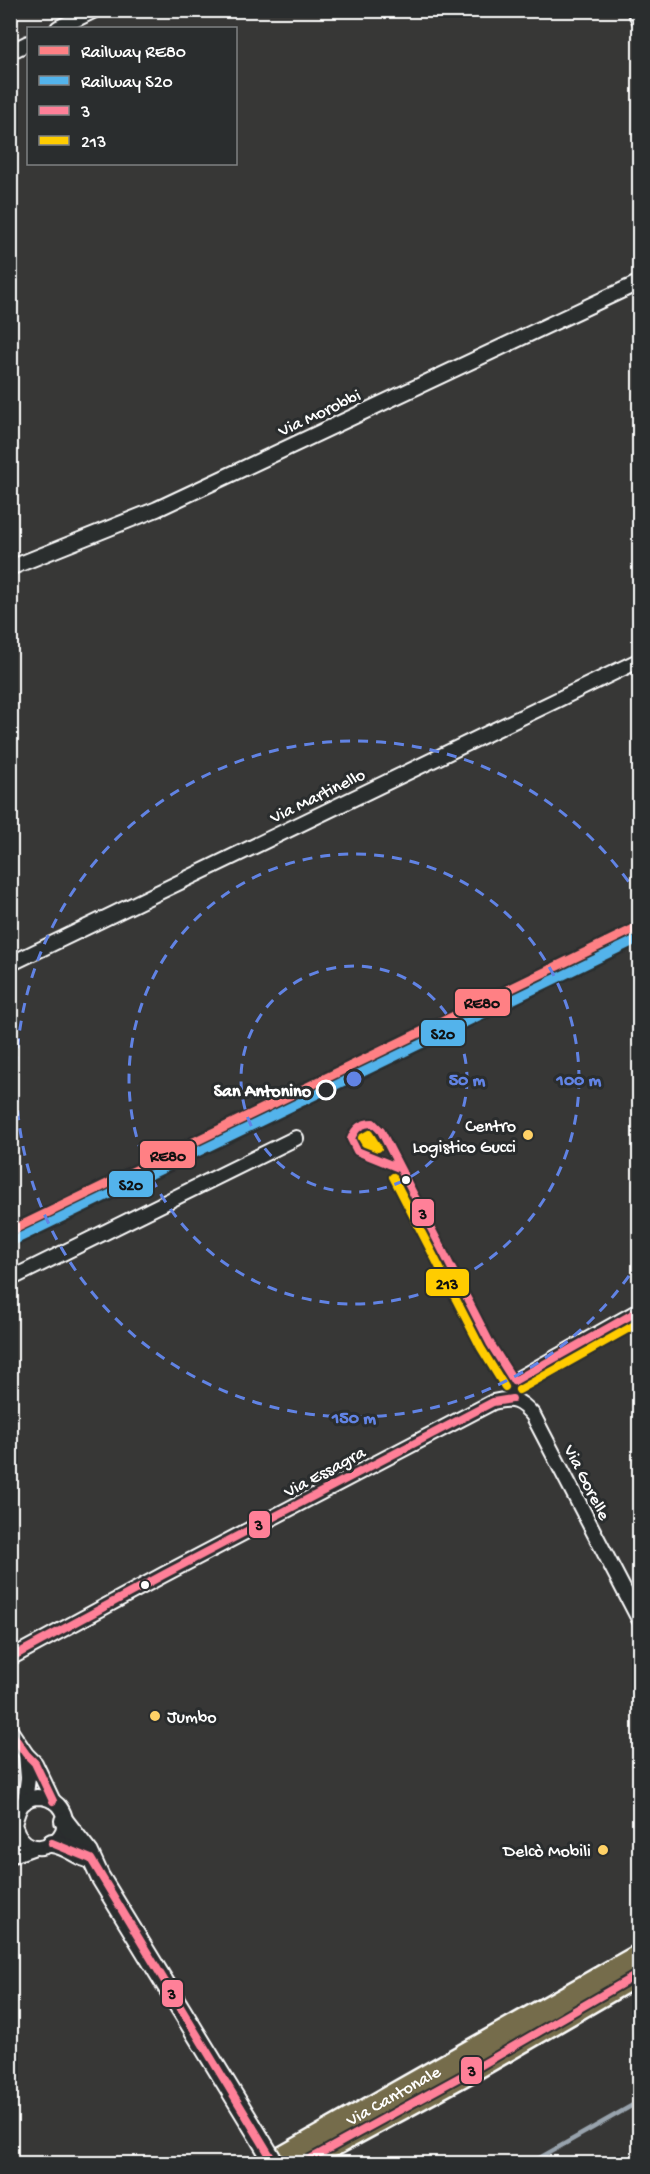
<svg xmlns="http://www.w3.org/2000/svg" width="650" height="2174" font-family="'Gochi Hand',sans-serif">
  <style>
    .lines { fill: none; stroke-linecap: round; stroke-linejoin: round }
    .stream { stroke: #98a3ad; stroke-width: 4.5 }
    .street-casing { stroke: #fff; stroke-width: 18 }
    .secondary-casing { stroke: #fff; stroke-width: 22 }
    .primary-casing { stroke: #fff; stroke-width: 26 }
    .street { stroke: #2a2d2e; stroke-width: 14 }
    .secondary { stroke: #2a2d2e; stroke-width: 18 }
    .primary { stroke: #746c4b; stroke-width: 21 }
    .secondary-bridge-casing { stroke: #fff; stroke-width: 22; stroke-linecap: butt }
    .secondary-bridge { stroke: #2a2d2e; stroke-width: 18 }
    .bus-1-casing { stroke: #2a2d2e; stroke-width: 12 }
    .bus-2-casing { stroke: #2a2d2e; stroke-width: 12 }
    .bus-1 { stroke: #ff8098; stroke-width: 8 }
    .bus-2 { stroke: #fc0; stroke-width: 8 }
    .rail-1-casing { stroke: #2a2d2e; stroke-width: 14 }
    .rail-2-casing { stroke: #2a2d2e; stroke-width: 14 }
    .rail-1 { stroke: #ff8084; stroke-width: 9 }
    .rail-2 { stroke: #53b3eb; stroke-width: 9 }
    .ring { fill: none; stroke: #6183e4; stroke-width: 3; stroke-dasharray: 10 8 }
    .stop-dot { fill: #2a2d2e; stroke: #fff; stroke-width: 3 }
    .poi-dot { fill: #ffd166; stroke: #2a2d2e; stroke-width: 2 }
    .bus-dot { fill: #fff; stroke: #2a2d2e; stroke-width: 2 }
    .labels { text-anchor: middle; stroke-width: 6; stroke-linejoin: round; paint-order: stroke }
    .street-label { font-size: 18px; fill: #fff; stroke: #2a2d2e }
    .stop-label { font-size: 18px; font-weight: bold; fill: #fff; stroke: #2a2d2e; text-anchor: end }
    .poi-label { font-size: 18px; fill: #fff; stroke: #2a2d2e; text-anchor: end }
    .centre { fill: #6183e4; stroke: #2a2d2e; stroke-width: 3 }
    .ring-label { font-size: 18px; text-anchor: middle; font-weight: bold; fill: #6183e4; stroke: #2a2d2e; stroke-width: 6; stroke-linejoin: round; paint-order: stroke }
    .line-badge { stroke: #2a2d2e; stroke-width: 2 }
    .pale-badge-label { font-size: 16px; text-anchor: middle; font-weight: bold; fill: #111 }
  </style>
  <rect width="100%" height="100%" fill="#373736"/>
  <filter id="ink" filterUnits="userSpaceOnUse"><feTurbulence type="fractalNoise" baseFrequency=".0167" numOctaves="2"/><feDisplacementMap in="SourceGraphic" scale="12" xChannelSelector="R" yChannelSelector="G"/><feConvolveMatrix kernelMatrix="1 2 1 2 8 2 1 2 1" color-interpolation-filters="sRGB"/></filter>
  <g filter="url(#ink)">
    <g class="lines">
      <polyline class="stream" points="529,2164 640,2101"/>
      <defs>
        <g id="street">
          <polyline points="634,10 640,21"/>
          <polyline points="58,28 95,10"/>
          <polyline points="10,52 28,43"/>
          <polyline points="10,568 157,509 640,282"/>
          <polyline points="10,964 640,660"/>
          <polyline points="10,1279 296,1138"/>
          <polyline points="512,1399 514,1381 640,1310"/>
          <path d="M10 1658 163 1575 493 1402C513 1397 520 1400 533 1415L640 1621"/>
          <polyline points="10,1730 26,1754 35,1763 53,1801"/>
          <polyline points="25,1802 28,1778 26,1754"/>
          <path d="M10 1835C18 1821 14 1799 37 1797 45 1797 52 1799 58 1805 84 1835 29 1870 15 1827"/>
          <polyline points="10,1856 35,1847"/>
        </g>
        <g id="secondary">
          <polyline points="64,1821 89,1853 100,1877 251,2124"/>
          <path d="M52 1843C69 1845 77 1857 91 1859"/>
        </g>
        <g id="primary">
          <polyline points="319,2153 478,2067 640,1973"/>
          <path id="s1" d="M271 2164 640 1955"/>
        </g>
      </defs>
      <use href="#street" class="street-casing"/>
      <use href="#secondary" class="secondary-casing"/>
      <use href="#primary" class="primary-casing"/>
      <use href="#street" class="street"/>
      <use href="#secondary" class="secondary"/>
      <use href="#primary" class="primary"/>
      <defs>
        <polyline id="secondary-bridge" points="251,2124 275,2164"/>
      </defs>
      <use href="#secondary-bridge" class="secondary-bridge-casing"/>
      <use href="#secondary-bridge" class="secondary-bridge"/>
      <defs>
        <g id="bus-1">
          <path d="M399 1168 357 1151 351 1139C355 1128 361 1123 373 1123L381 1131 490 1343 514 1381"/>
          <polyline points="514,1381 640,1310"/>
          <polyline points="10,1658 163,1575 493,1402 512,1399"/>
          <polyline points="10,1731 26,1754 35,1763 53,1801"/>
          <polyline points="52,1843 91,1859 275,2164"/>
          <polyline points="301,2164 478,2067 640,1973"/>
        </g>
        <g id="bus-2">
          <polygon points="369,1134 378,1148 365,1143 362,1138"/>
          <polyline points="393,1177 481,1348 505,1387"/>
          <polyline points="519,1390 640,1322"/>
        </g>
      </defs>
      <use href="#bus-1" class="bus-1-casing"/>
      <use href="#bus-2" class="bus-2-casing"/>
      <use href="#bus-1" class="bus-1"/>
      <use href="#bus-2" class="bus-2"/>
      <defs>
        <polyline id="rail-1" points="10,1231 640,926"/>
        <polyline id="rail-2" points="15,1240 640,938"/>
      </defs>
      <use href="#rail-1" class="rail-1-casing"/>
      <use href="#rail-2" class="rail-2-casing"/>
      <use href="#rail-1" class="rail-1"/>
      <use href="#rail-2" class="rail-2"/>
    </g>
  </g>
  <g class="ring">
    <circle cx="354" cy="1079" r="113"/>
    <circle cx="354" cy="1079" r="225"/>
    <path d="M639 1261A338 338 0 1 1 639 897"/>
  </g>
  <circle class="stop-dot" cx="326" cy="1090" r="9"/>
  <g class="poi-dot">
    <circle cx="528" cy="1135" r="6"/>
    <circle cx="155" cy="1716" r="6"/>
    <circle cx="603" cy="1850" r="6"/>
  </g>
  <g class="bus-dot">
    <circle cx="406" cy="1180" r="5"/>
    <circle cx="145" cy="1585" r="5"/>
  </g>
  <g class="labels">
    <g class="street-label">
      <text transform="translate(319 412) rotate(-25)" y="6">Via Morobbi</text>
      <text transform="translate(317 795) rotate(-26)" y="6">Via Martinello</text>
      <text transform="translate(324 1471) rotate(-28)" y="6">Via Essagra</text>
      <text transform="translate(588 1482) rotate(63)" y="6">Via Gorelle</text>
      <text dy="6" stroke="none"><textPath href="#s1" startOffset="140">Via Cantonale</textPath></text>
    </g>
    <g class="stop-label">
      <text x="311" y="1096">San Antonino</text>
    </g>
    <g class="poi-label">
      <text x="516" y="1131">Centro<tspan x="516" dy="21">Logistico Gucci</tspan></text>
      <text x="167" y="1722" text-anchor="start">Jumbo</text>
      <text x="591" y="1856">Delcò Mobili</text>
    </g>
  </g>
  <circle cx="354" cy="1079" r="9" class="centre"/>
  <g class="ring-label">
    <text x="467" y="1085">50 m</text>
    <text x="579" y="1085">100 m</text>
    <text x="354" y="1423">150 m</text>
  </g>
  <g class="line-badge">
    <rect x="454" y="988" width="57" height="29" rx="6" fill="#ff8084"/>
    <rect x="420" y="1019" width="46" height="28" rx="6" fill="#53b3eb"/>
    <rect x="139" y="1140" width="57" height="29" rx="6" fill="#ff8084"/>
    <rect x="108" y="1170" width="46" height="28" rx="6" fill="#53b3eb"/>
    <rect x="411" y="1198" width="24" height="29" rx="6" fill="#ff8098"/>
    <rect x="425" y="1268" width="45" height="29" rx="6" fill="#fc0"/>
    <rect x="248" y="1510" width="23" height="29" rx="6" fill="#ff8098"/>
    <rect x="161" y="1979" width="23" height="29" rx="6" fill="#ff8098"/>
    <rect x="460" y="2056" width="23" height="29" rx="6" fill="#ff8098"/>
  </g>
  <g class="pale-badge-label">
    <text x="482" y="1008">RE80</text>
    <text x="443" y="1039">S20</text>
    <text x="168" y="1161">RE80</text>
    <text x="131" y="1190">S20</text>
    <text x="423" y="1219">3</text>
    <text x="447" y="1289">213</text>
    <text x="259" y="1530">3</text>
    <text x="172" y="1999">3</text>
    <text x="472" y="2076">3</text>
  </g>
  <rect width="650" height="2174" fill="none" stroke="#2a2d2e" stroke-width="36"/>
  <rect x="18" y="18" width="614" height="2138" fill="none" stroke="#fff" stroke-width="2" filter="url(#ink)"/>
  <rect x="27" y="27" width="210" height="138" fill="#2a2d2e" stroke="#7f8182" stroke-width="1.5"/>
  <rect x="39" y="46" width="30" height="9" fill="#ff8084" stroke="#7f8182" stroke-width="1.5"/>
  <text x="81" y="57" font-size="18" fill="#ffffff">Railway RE80</text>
  <rect x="39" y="76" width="30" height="9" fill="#53b3eb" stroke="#7f8182" stroke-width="1.5"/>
  <text x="81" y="87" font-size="18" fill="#ffffff">Railway S20</text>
  <rect x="39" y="106" width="30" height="9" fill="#ff8098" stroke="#7f8182" stroke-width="1.5"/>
  <text x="81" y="117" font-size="18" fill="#ffffff">3</text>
  <rect x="39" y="136" width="30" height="9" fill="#ffcc00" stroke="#7f8182" stroke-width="1.5"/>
  <text x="81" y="147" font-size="18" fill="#ffffff">213</text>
</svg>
